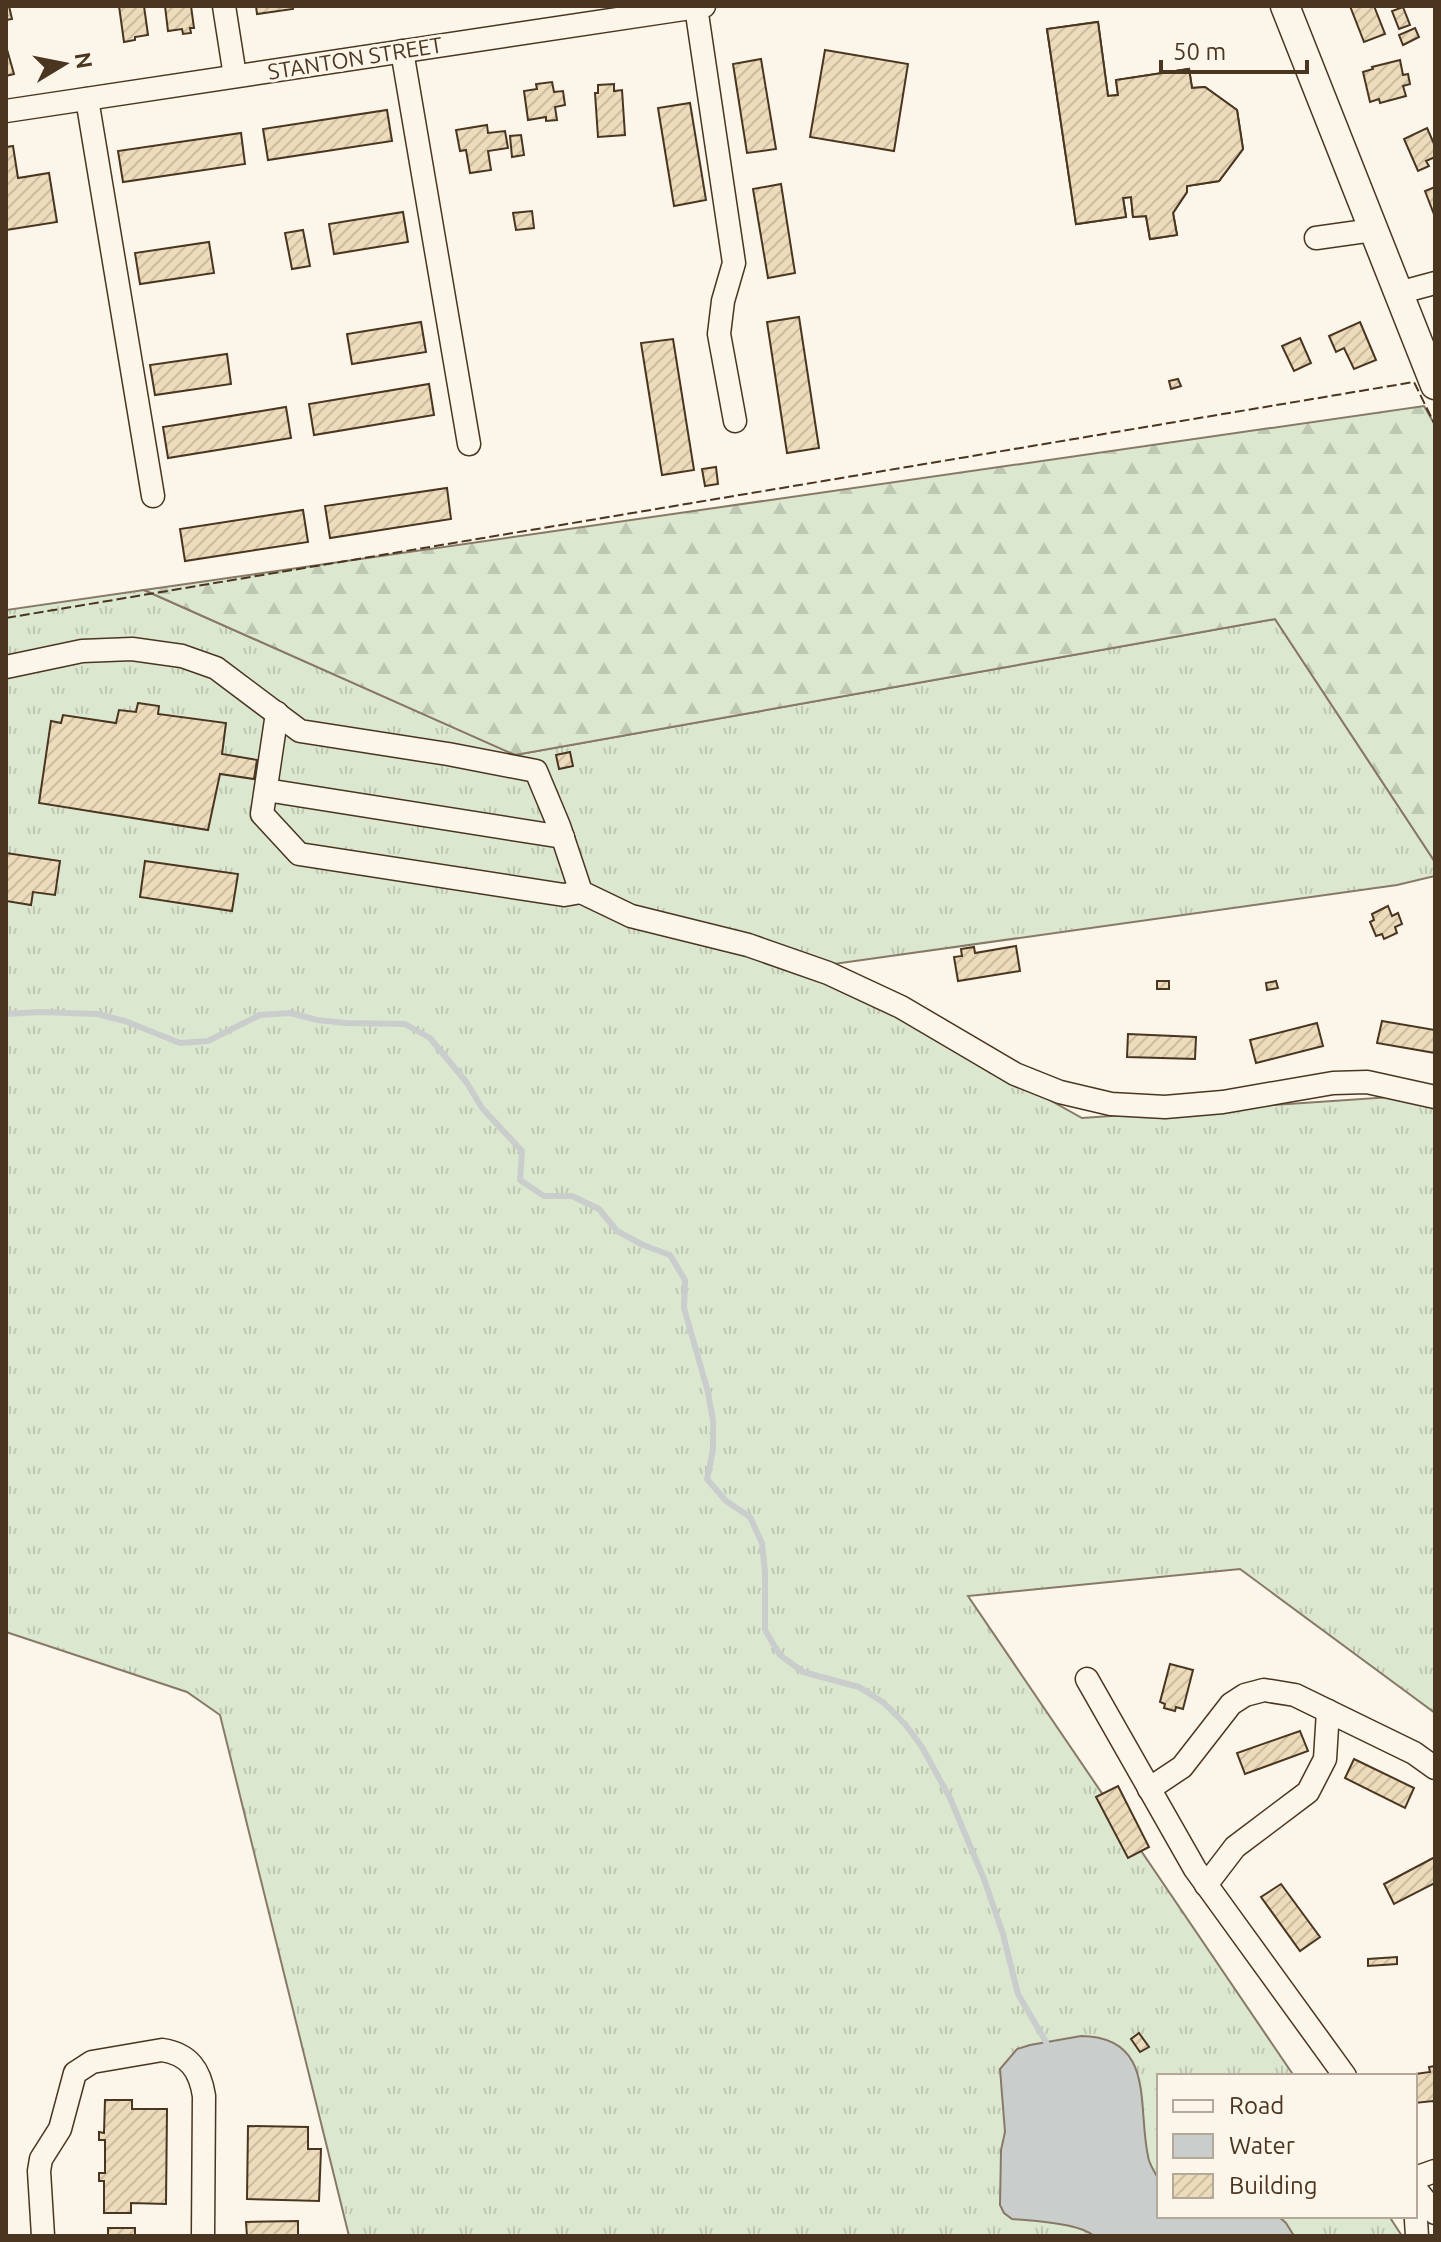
<svg xmlns="http://www.w3.org/2000/svg" width="1441" height="2242" font-family="Ubuntu,sans-serif">
  <style>
    .grass { fill: url(#grass-tufts); stroke: #887966; stroke-width: 2 }
    .forest { fill: url(#forest-firs); stroke: #887966; stroke-width: 2 }
    .water { fill: #c9cecd; stroke: #887966; stroke-width: 2 }
    .lines { fill: none; stroke-linecap: round; stroke-linejoin: round }
    .stream { stroke: #c9cecd; stroke-width: 6 }
    .building { fill: url(#building-hatch); stroke: #4a3520; stroke-width: 2; fill-rule: evenodd }
    .minor-casing { stroke: #4a3520; stroke-width: 25 }
    .major-casing { stroke: #4a3520; stroke-width: 31 }
    .minor { stroke: #fbf6e9; stroke-width: 22 }
    .major { stroke: #fbf6e9; stroke-width: 28 }
    .fence { stroke: #4a3520; stroke-width: 2; stroke-dasharray: 10 4; stroke-linecap: butt }
    .labels { text-anchor: middle; stroke-width: 6; stroke-linejoin: round; paint-order: stroke }
    .street-label { font-size: 22px; fill: #4a3520; stroke: #fbf6e9 }
  </style>
  <defs>
    <pattern id="grass-tufts" width="24" height="20" patternUnits="userSpaceOnUse" patternTransform="scale(2)"><rect width="24" height="20" fill="#dce7d0"/><path d="M3 7l-1-3M5 7V3M7 7l1-3M15 17l-1-3M17 17v-4M19 17l1-3" fill="none" stroke="#bec7b2"/></pattern>
    <pattern id="forest-firs" width="22" height="20" patternUnits="userSpaceOnUse" patternTransform="scale(2)"><rect width="22" height="20" fill="#dce7d0"/><path d="M5 1l3.5 6h-7zM16 11l3.5 6h-7z" fill="#bec7b2"/></pattern>
    <pattern id="building-hatch" width="6" height="6" patternUnits="userSpaceOnUse" patternTransform="scale(2)"><rect width="6" height="6" fill="#ecdcbc"/><path d="M-1 1l2-2M0 6l6-6M5 7l2-2" fill="none" stroke="#ccbda1"/></pattern>
  </defs>
  <rect width="100%" height="100%" fill="#fbf6e9"/>
  <polygon class="grass" points="144,590 515,755 1275,619 1435,862 1435,876 1397,885 812,967 1082,1118 1435,1094 1435,1713 1240,1569 968,1596 1294,2076 1159,2076 1159,2216 1389,2216 1402,2236 349,2236 220,1715 187,1692 6,1632 6,610"/>
  <polygon class="forest" points="1424,406 1435,425 1435,862 1275,619 515,755 144,590"/>
  <path class="water" d="M1081 2036C1156 2037 1137 2106 1148 2156 1149 2165 1155 2171 1158 2179 1162 2188 1159 2205 1159 2216H1278L1286 2223 1294 2236H1094C1080 2223 1033 2221 1012 2219L1004 2213 1000 2205 1001 2150 1005 2132 1000 2069 1017 2049 1030 2045Z"/>
  <g class="lines">
    <polyline class="stream" points="6,1014 39,1012 97,1014 125,1021 180,1043 208,1041 260,1015 290,1013 317,1020 346,1023 405,1024 430,1038 467,1083 482,1108 522,1151 520,1180 544,1196 572,1196 599,1209 617,1231 643,1245 670,1255 685,1280 684,1308 708,1392 713,1421 713,1450 707,1479 726,1501 750,1517 762,1543 765,1572 765,1630 780,1655 803,1672 859,1687 884,1703 905,1724 922,1747 950,1798 984,1879 1003,1934 1018,1994 1046,2042"/>
  </g>
  <g class="building">
    <polygon points="6,6 9,6 12,19 6,20"/>
    <polygon points="119,6 144,6 148,35 135,37 135,40 124,42"/>
    <polygon points="165,6 191,6 194,28 190,28 191,33 183,34 182,29 168,31"/>
    <polygon points="256,6 293,6 293,9 257,14"/>
    <polygon points="1350,6 1374,6 1385,34 1364,42"/>
    <polygon points="1403,7 1410,25 1399,29 1392,11"/>
    <path d="M1098 22 1108 96 1118 95 1116 80 1189 69 1192 88 1205 87 1237 110 1243 149 1219 181 1187 186V192L1173 213 1177 235 1150 239 1146 216 1133 217 1131 197 1123 198 1126 217 1076 224 1047 29ZM1119 103 1128 164 1117 166 1108 105Z"/>
    <polygon points="1098,22 1108,96 1118,95 1116,80 1189,69 1192,88 1205,87 1237,110 1243,149 1219,181 1187,186 1187,192 1173,213 1177,235 1150,239 1146,216 1133,217 1131,197 1123,198 1126,217 1076,224 1047,29"/>
    <polygon points="1415,28 1419,37 1403,45 1399,35"/>
    <polygon points="6,46 14,74 6,76"/>
    <polygon points="825,50 908,64 894,151 810,137"/>
    <polygon points="761,59 776,149 747,153 733,64"/>
    <polygon points="1400,60 1403,75 1408,74 1410,84 1403,86 1406,96 1380,103 1379,99 1370,102 1363,72 1373,69 1372,67"/>
    <polygon points="552,82 554,92 563,91 565,105 555,107 557,120 546,121 546,117 528,120 524,91 537,89 536,84"/>
    <polygon points="614,84 614,91 622,90 625,135 598,137 595,93 598,93 598,85"/>
    <polygon points="690,103 706,200 674,206 658,108"/>
    <polygon points="387,110 392,141 268,160 263,129"/>
    <polygon points="487,125 488,133 505,131 508,148 488,151 491,170 470,173 466,150 460,151 456,130"/>
    <polygon points="1427,128 1435,146 1435,157 1426,161 1429,166 1418,171 1404,139"/>
    <polygon points="241,133 245,164 123,182 118,151"/>
    <polygon points="521,135 524,155 512,157 510,136"/>
    <polygon points="13,146 18,178 49,173 57,222 6,230 6,147"/>
    <polygon points="781,184 795,273 768,278 753,189"/>
    <polygon points="1435,187 1435,217 1425,191"/>
    <polygon points="532,211 534,228 516,230 513,213"/>
    <polygon points="403,212 408,242 334,254 329,224"/>
    <polygon points="303,230 310,266 292,269 285,233"/>
    <polygon points="209,242 214,273 140,284 135,253"/>
    <polygon points="799,317 819,448 787,453 767,322"/>
    <polygon points="421,322 426,352 352,364 347,334"/>
    <polygon points="1360,322 1376,360 1354,369 1344,348 1336,352 1329,336"/>
    <polygon points="1300,338 1311,363 1294,371 1282,346"/>
    <polygon points="673,339 694,470 662,475 641,343"/>
    <polygon points="227,354 231,384 155,395 150,365"/>
    <polygon points="1178,379 1181,386 1171,389 1169,381"/>
    <polygon points="429,384 434,415 314,435 309,404"/>
    <polygon points="286,407 291,438 168,458 163,427"/>
    <polygon points="716,467 718,484 705,486 702,469"/>
    <polygon points="447,488 451,519 330,538 325,506"/>
    <polygon points="303,510 308,542 185,561 180,529"/>
    <polygon points="138,703 159,706 158,714 226,723 222,754 257,760 254,779 220,774 208,830 39,803 51,721 61,723 63,715 116,723 119,710 136,712"/>
    <polygon points="570,752 573,766 559,769 556,755"/>
    <polygon points="6,853 60,861 55,895 33,892 31,905 6,901"/>
    <polygon points="145,861 238,874 232,911 140,897"/>
    <polygon points="1388,906 1392,916 1398,913 1402,924 1395,927 1397,933 1384,939 1382,934 1376,936 1370,922 1374,920 1372,914"/>
    <polygon points="1016,946 1020,971 958,981 954,957 962,956 961,949 974,947 975,953"/>
    <rect x="1157" y="981" width="12" height="8"/>
    <polygon points="1276,981 1278,988 1267,990 1266,983"/>
    <polygon points="1382,1021 1435,1030 1435,1053 1377,1043"/>
    <polygon points="1317,1023 1323,1046 1256,1063 1250,1040"/>
    <polygon points="1128,1034 1196,1037 1195,1059 1127,1057"/>
    <polygon points="1170,1664 1193,1670 1183,1709 1176,1707 1175,1711 1164,1708 1165,1704 1160,1702"/>
    <polygon points="1300,1731 1308,1751 1245,1774 1237,1753"/>
    <polygon points="1354,1759 1414,1788 1405,1808 1345,1778"/>
    <polygon points="1118,1786 1149,1847 1128,1858 1096,1797"/>
    <polygon points="1435,1857 1435,1883 1394,1904 1384,1884"/>
    <polygon points="1281,1884 1320,1937 1300,1951 1261,1897"/>
    <polygon points="1397,1957 1397,1964 1368,1966 1368,1959"/>
    <polygon points="1139,2033 1149,2047 1140,2052 1131,2039"/>
    <polygon points="1435,2066 1435,2104 1433,2101 1415,2103 1415,2076 1401,2076 1430,2072 1429,2067"/>
    <polygon points="105,2100 132,2100 132,2109 167,2109 166,2204 131,2203 131,2213 104,2213 104,2181 99,2181 99,2173 105,2173 105,2140 99,2140 99,2132 104,2133"/>
    <polygon points="248,2126 308,2127 308,2149 321,2149 319,2201 247,2199"/>
    <polygon points="298,2221 298,2236 247,2236 246,2222"/>
    <rect x="108" y="2228" width="27" height="8"/>
  </g>
  <g class="lines">
    <defs>
      <g id="minor">
        <polyline points="224,6 235,76"/>
        <polyline points="696,7 734,263 723,301 719,334 735,421"/>
        <polyline points="402,51 469,444"/>
        <polyline points="87,99 153,496"/>
        <polyline points="6,111 704,6"/>
        <polyline points="1316,238 1373,230"/>
        <polyline points="1398,293 1435,283"/>
        <polyline points="6,667 82,651 132,649 182,656 216,668 300,731 448,754 536,771 559,826 581,892 631,916 748,945 828,973 901,1007 1015,1074 1060,1092 1111,1104 1165,1107 1223,1102 1333,1083 1367,1082 1435,1097"/>
        <polyline points="277,713 262,814 299,854 564,895 581,892"/>
        <polyline points="266,790 563,837"/>
        <polyline points="1087,1679 1195,1869 1345,2076"/>
        <polyline points="1149,1789 1182,1767 1231,1704 1245,1695 1264,1690 1295,1695 1414,1753 1435,1768"/>
        <polyline points="1206,1885 1235,1847 1308,1792 1325,1759 1328,1711"/>
        <polyline points="1415,2178 1435,2171"/>
        <polyline points="1415,2188 1435,2213"/>
        <polyline points="1415,2205 1417,2236"/>
        <path d="M43 2236 39 2171 41 2159 60 2129 75 2073 92 2062 162 2050C189 2054 200 2070 204 2096L203 2236"/>
      </g>
      <polyline id="major" points="1285,6 1435,385"/>
    </defs>
    <use href="#minor" class="minor-casing"/>
    <use href="#major" class="major-casing"/>
    <use href="#minor" class="minor"/>
    <use href="#major" class="major"/>
    <polyline class="fence" points="6,618 1414,382 1435,425"/>
  </g>
  <g class="labels">
    <g class="street-label">
      <text transform="translate(355 58) rotate(-9)" y="8">STANTON STREET</text>
    </g>
  </g>
  <rect width="1441" height="2242" fill="none" stroke="#4a3520" stroke-width="16"/>
  <rect x="1157" y="2074" width="260" height="144" fill="#fbf6e9" stroke="#b4a999" stroke-width="2"/>
  <rect x="1173" y="2100" width="40" height="12" fill="#fbf6e9" stroke="#b4a999" stroke-width="2"/>
  <text x="1229" y="2114" font-size="24" fill="#4a3520">Road</text>
  <rect x="1173" y="2134" width="40" height="24" fill="#c9cecd" stroke="#b4a999" stroke-width="2"/>
  <text x="1229" y="2154" font-size="24" fill="#4a3520">Water</text>
  <rect x="1173" y="2174" width="40" height="24" fill="url(#building-hatch)" stroke="#b4a999" stroke-width="2"/>
  <text x="1229" y="2194" font-size="24" fill="#4a3520">Building</text>
  <g transform="translate(64 64) rotate(80)" stroke="#fbf6e9" stroke-width="6" paint-order="stroke">
  <path d="M0-6L14 30L0 20L-14 30Z" fill="#4a3520"/>
  <text y="-12" font-size="22" font-weight="bold" text-anchor="middle" fill="#4a3520">N</text>
  </g>
  <path d="M1161 60v12h146v-12" fill="none" stroke="#4a3520" stroke-width="4"/>
  <text x="1173" y="60" font-size="24" fill="#4a3520" stroke="#fbf6e9" stroke-width="6" paint-order="stroke">50 m</text>
</svg>
